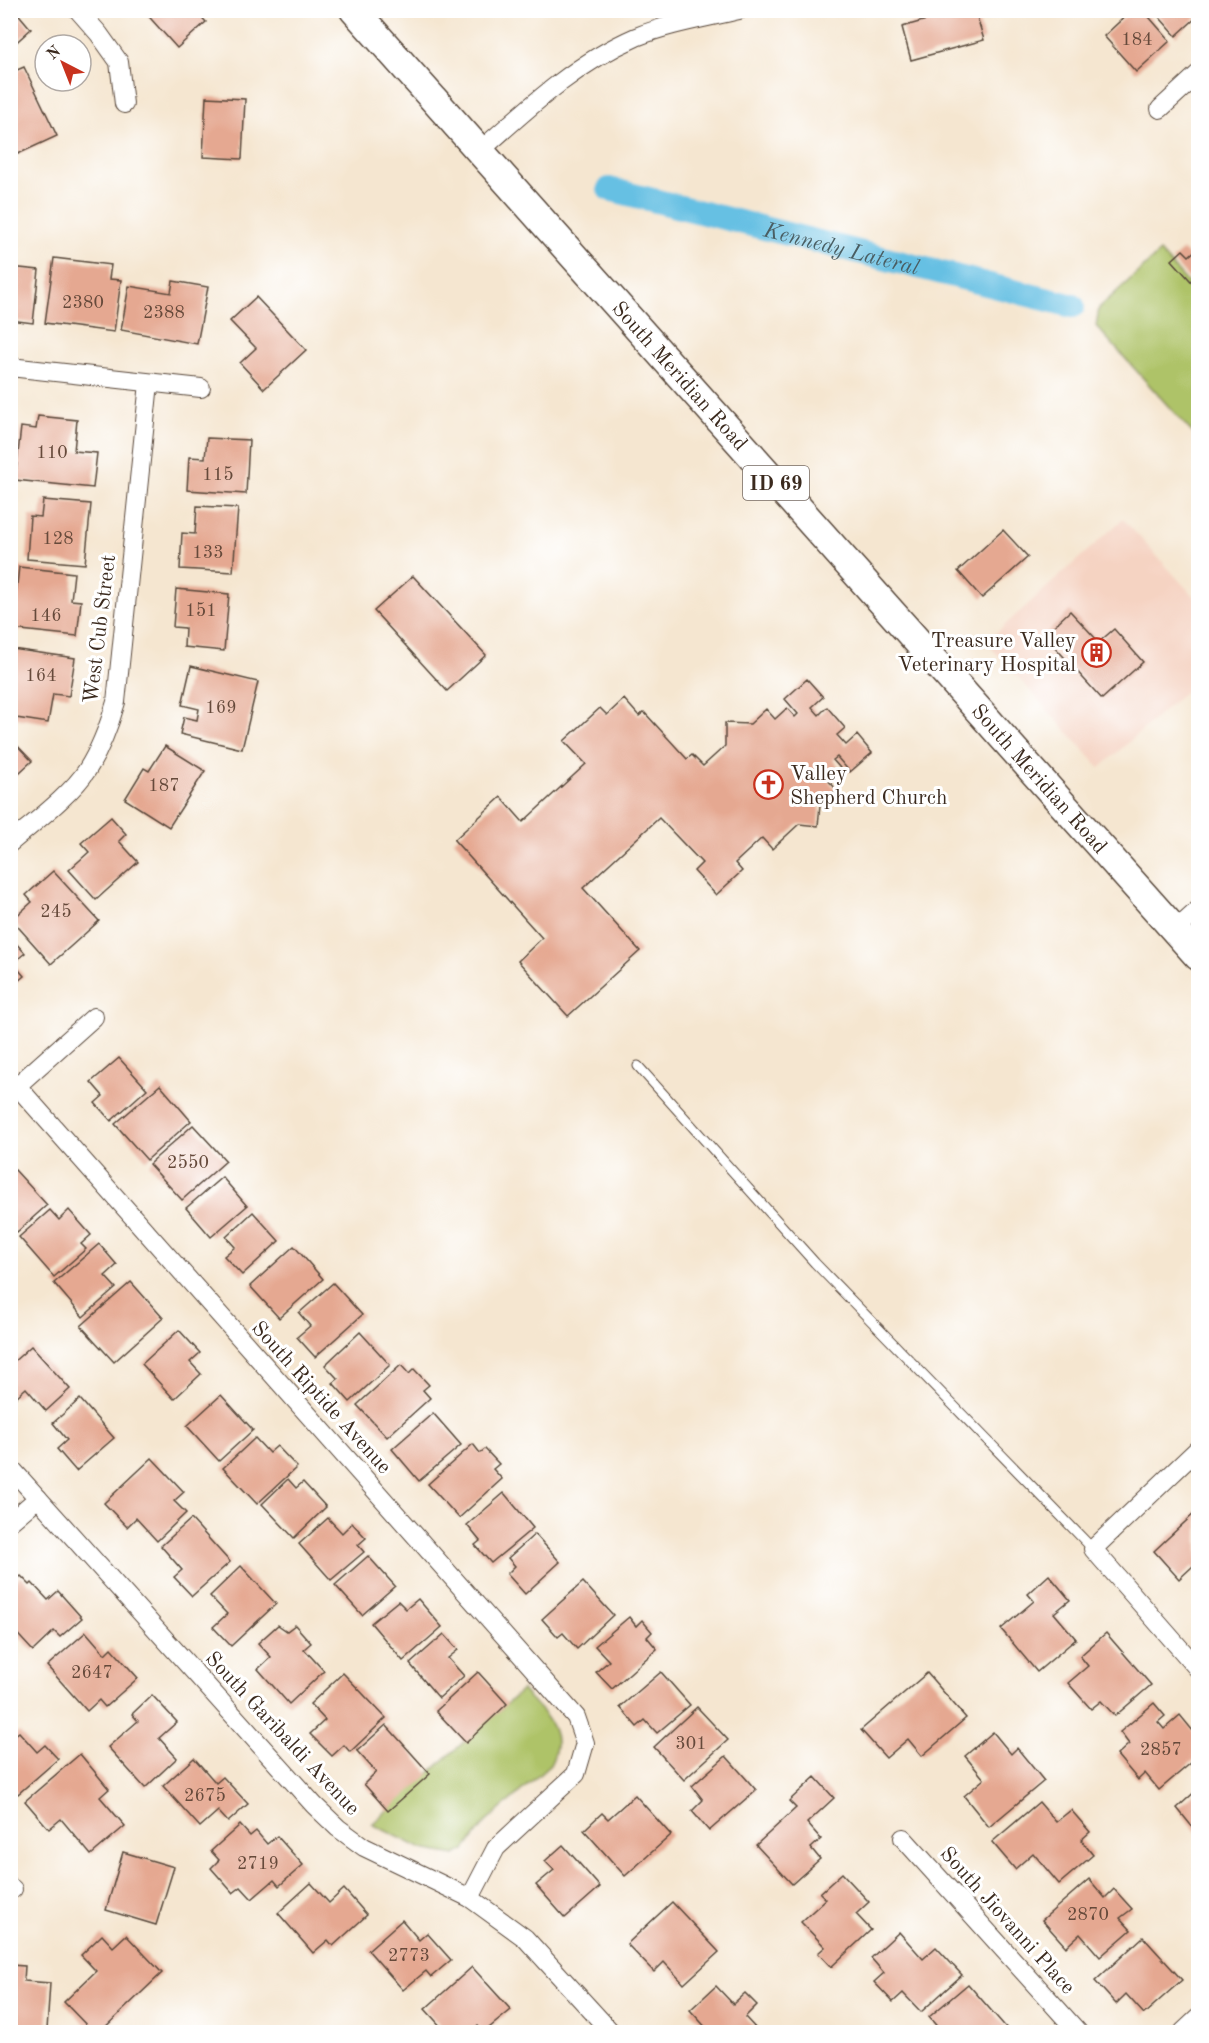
<svg xmlns="http://www.w3.org/2000/svg" width="1209" height="2043" font-family="'Old Standard TT',serif">
  <style>
    .built { fill: #f5d3c2 }
    .green { fill: #aec368; stroke: #747643; stroke-width: 1.5 }
    .lines { fill: none; stroke-linecap: round; stroke-linejoin: round }
    .canal { stroke: #66c0e3; stroke-width: 24 }
    .building { fill: #e5a891 }
    .lane-casing { stroke: #574639; stroke-width: 11 }
    .street-casing { stroke: #574639; stroke-width: 20 }
    .primary-casing { stroke: #574639; stroke-width: 31 }
    .lane { stroke: #fff; stroke-width: 9 }
    .street { stroke: #fff; stroke-width: 18 }
    .primary { stroke: #fff; stroke-width: 28 }
    .labels { text-anchor: middle; stroke-width: 6; stroke-linejoin: round; paint-order: stroke }
    .number-label { font-size: 18px; fill: #664a3b }
    .shield { fill: #fff; stroke: #766a62; stroke-width: 1.5 }
    .shield-label { font-size: 20px; font-weight: bold; fill: #3b2a1e }
    .street-label { font-size: 21px; fill: #3b2a1e; stroke: #fff }
    .poi-label { font-size: 21px; fill: #3b2a1e; stroke: #fff; text-anchor: end }
    .water-label { font-size: 22px; font-style: italic; fill: #4a5e63; stroke: #fff }
  </style>
  <rect width="100%" height="100%" fill="#fff"/>
  <filter id="ink" filterUnits="userSpaceOnUse"><feTurbulence type="fractalNoise" baseFrequency=".0167" numOctaves="2"/><feDisplacementMap in="SourceGraphic" scale="12" xChannelSelector="R" yChannelSelector="G"/><feConvolveMatrix kernelMatrix="1 2 1 2 8 2 1 2 1" color-interpolation-filters="sRGB"/></filter>
  <filter id="wash" filterUnits="userSpaceOnUse"><feTurbulence type="fractalNoise" baseFrequency=".008" numOctaves="4" result="noise"/><feDisplacementMap in="SourceGraphic" scale="24" xChannelSelector="R" yChannelSelector="G"/><feGaussianBlur stdDeviation="1.35" result="paint"/><feColorMatrix in="noise" values="0 0 0 0 0 0 0 0 0 0 0 0 0 0 0 0 0 1.4 0 .05"/><feComposite in="paint" operator="in"/></filter>
  <g filter="url(#wash)">
    <rect width="100%" height="100%" fill="#f5e6d0"/>
    <polygon class="built" points="1123,519 1198,601 1198,680 1100,768 986,642"/>
    <g class="green">
      <polygon points="1160,252 1198,294 1198,439 1096,326 1099,308"/>
      <path d="M522 1690C543 1714 568 1731 550 1765L485 1823 465 1850 455 1855 422 1849 372 1824Z"/>
    </g>
    <g class="lines">
      <path class="canal" id="s1" d="M609 189 1073 306"/>
    </g>
    <g id="blocks">
      <g class="building">
        <polygon points="10,10 15,10 31,29 10,48"/>
        <polygon points="143,10 195,10 206,22 177,48"/>
        <polygon points="961,10 975,10 984,40 911,60 902,27"/>
        <polygon points="1132,10 1143,10 1170,41 1136,72 1104,36"/>
        <polygon points="1153,10 1198,10 1198,16 1176,36"/>
        <polygon points="24,67 57,136 18,154 10,138 10,73"/>
        <polygon points="206,97 245,99 242,159 203,157"/>
        <polygon points="1198,248 1198,289 1172,260 1183,250 1189,256"/>
        <polygon points="54,258 111,265 109,279 121,280 114,332 45,323"/>
        <polygon points="10,267 39,270 33,323 10,320"/>
        <polygon points="173,281 208,287 197,344 121,330 129,286 171,293"/>
        <polygon points="256,297 306,350 264,389 240,363 256,348 230,321"/>
        <polygon points="38,416 77,420 74,451 97,453 93,488 15,480 21,427 36,429"/>
        <polygon points="207,438 249,440 246,494 187,490 189,457 205,458"/>
        <polygon points="43,500 91,504 85,564 27,559 30,516 41,517"/>
        <polygon points="197,506 238,508 233,572 180,569 182,533 195,534"/>
        <polygon points="1003,530 1028,557 982,598 958,571"/>
        <polygon points="19,567 74,573 71,600 81,601 77,636 12,629"/>
        <polygon points="413,576 486,655 447,691 374,611"/>
        <polygon points="176,589 229,594 224,651 184,647 185,628 173,627"/>
        <polygon points="1070,611 1099,642 1114,629 1143,662 1102,699 1044,635"/>
        <polygon points="12,649 75,658 69,696 53,694 48,723 10,717 13,690 10,690"/>
        <polygon points="191,666 258,682 242,749 180,734 184,717 197,720 199,709 182,705"/>
        <polygon points="807,679 823,697 812,707 819,715 827,707 845,728 837,735 846,745 857,735 872,753 850,772 837,757 833,760 840,768 827,779 837,790 820,805 818,826 799,824 772,849 762,838 735,863 742,871 716,895 694,871 702,863 659,818 583,888 640,951 568,1016 518,961 542,938 454,840 501,797 523,822 586,764 564,741 600,708 607,715 624,699 639,716 644,712 687,759 692,755 703,766 725,746 725,723 750,724 766,709 775,719 787,708 795,717 798,714 785,699"/>
        <polygon points="10,738 32,761 10,781"/>
        <polygon points="165,746 205,771 169,827 125,799 144,768 149,771"/>
        <polygon points="111,817 126,834 119,841 138,862 96,900 69,870 89,852 81,843"/>
        <polygon points="53,871 99,921 51,964 12,920 32,902 26,895"/>
        <polygon points="10,937 25,953 13,963 24,976 10,988"/>
        <polygon points="119,1058 147,1089 111,1121 95,1103 103,1096 91,1082"/>
        <polygon points="160,1085 191,1121 147,1160 115,1124"/>
        <polygon points="193,1125 226,1161 182,1200 149,1164"/>
        <polygon points="15,1170 47,1205 17,1232 10,1225 10,1174"/>
        <polygon points="222,1177 247,1206 211,1237 186,1208"/>
        <polygon points="50,1210 59,1220 69,1210 91,1235 81,1244 86,1249 54,1277 19,1237"/>
        <polygon points="253,1212 279,1241 242,1275 224,1256 235,1247 226,1237"/>
        <polygon points="99,1244 117,1265 105,1276 116,1288 83,1317 54,1283"/>
        <polygon points="294,1246 323,1279 279,1318 250,1286"/>
        <polygon points="131,1282 163,1318 114,1362 81,1326"/>
        <polygon points="333,1283 362,1315 315,1357 297,1337 310,1326 299,1313"/>
        <polygon points="179,1330 200,1353 190,1362 201,1374 174,1399 142,1364"/>
        <polygon points="360,1332 390,1365 350,1402 333,1383 338,1379 325,1365"/>
        <polygon points="31,1346 70,1389 46,1411 26,1388 15,1398 10,1393 10,1365"/>
        <polygon points="401,1365 409,1374 414,1369 429,1385 423,1390 430,1398 387,1437 357,1405"/>
        <polygon points="221,1395 253,1430 219,1461 187,1426"/>
        <polygon points="80,1399 114,1438 76,1471 57,1449 67,1440 53,1423"/>
        <polygon points="433,1413 461,1445 419,1481 392,1449"/>
        <polygon points="255,1438 269,1453 277,1446 297,1467 257,1504 223,1468"/>
        <polygon points="473,1444 480,1453 485,1449 499,1464 493,1469 502,1479 459,1518 428,1484"/>
        <polygon points="152,1458 184,1492 174,1501 186,1513 157,1541 136,1518 127,1527 104,1503"/>
        <polygon points="288,1479 296,1488 303,1482 326,1507 294,1538 262,1504"/>
        <polygon points="504,1493 533,1528 491,1563 475,1545 480,1541 467,1525"/>
        <polygon points="1198,1510 1198,1572 1193,1566 1179,1579 1154,1551"/>
        <polygon points="328,1518 342,1533 352,1523 366,1538 358,1545 364,1552 331,1580 299,1544"/>
        <polygon points="191,1519 230,1562 192,1596 174,1577 182,1570 161,1546"/>
        <polygon points="535,1534 560,1562 525,1594 507,1574 515,1566 508,1558"/>
        <polygon points="368,1556 395,1586 362,1615 335,1585"/>
        <polygon points="241,1566 276,1604 231,1646 213,1627 227,1614 210,1596"/>
        <polygon points="1049,1575 1070,1600 1054,1613 1076,1639 1037,1672 1001,1629 1034,1601 1028,1594"/>
        <polygon points="21,1576 30,1585 32,1583 48,1600 58,1591 82,1618 60,1637 54,1631 33,1651 10,1626 10,1585"/>
        <polygon points="583,1582 613,1615 577,1649 563,1633 558,1637 542,1619"/>
        <polygon points="418,1599 442,1627 403,1661 371,1623 398,1601 406,1609"/>
        <polygon points="629,1617 636,1626 642,1620 652,1632 647,1637 657,1649 612,1689 596,1672 609,1661 595,1646"/>
        <polygon points="278,1625 287,1631 295,1625 311,1643 304,1649 324,1671 289,1704 258,1669 271,1657 258,1643"/>
        <polygon points="86,1632 105,1654 111,1648 138,1678 105,1707 99,1700 87,1711 47,1666"/>
        <polygon points="1106,1633 1151,1685 1115,1716 1101,1701 1091,1709 1068,1683 1088,1666 1080,1656"/>
        <polygon points="444,1634 458,1650 448,1658 464,1676 439,1698 410,1664"/>
        <polygon points="478,1672 507,1704 466,1743 436,1711"/>
        <polygon points="661,1672 690,1705 657,1733 645,1720 637,1727 620,1707"/>
        <polygon points="343,1673 386,1718 350,1752 344,1745 332,1756 310,1734 325,1720 310,1704"/>
        <polygon points="927,1673 966,1718 922,1756 908,1739 886,1758 861,1730"/>
        <polygon points="152,1695 177,1722 159,1738 177,1758 145,1788 108,1747 138,1721 132,1714"/>
        <polygon points="1154,1703 1165,1716 1158,1722 1164,1729 1180,1715 1198,1737 1198,1757 1159,1790 1145,1773 1138,1780 1117,1755 1129,1744 1120,1732"/>
        <polygon points="697,1707 728,1740 684,1780 654,1747"/>
        <polygon points="386,1725 430,1774 388,1811 364,1784 376,1772 357,1751"/>
        <polygon points="19,1732 37,1752 45,1745 58,1759 18,1794 10,1786 10,1739"/>
        <polygon points="993,1732 1011,1754 1017,1748 1044,1781 989,1827 964,1796 984,1779 965,1756"/>
        <polygon points="80,1754 109,1789 100,1797 125,1826 91,1855 61,1819 49,1829 25,1801"/>
        <polygon points="726,1756 756,1790 709,1831 692,1811 703,1800 692,1786"/>
        <polygon points="194,1758 216,1783 223,1777 248,1804 228,1822 218,1811 200,1827 163,1786"/>
        <polygon points="815,1777 834,1798 807,1823 821,1839 811,1848 820,1859 792,1884 756,1845 796,1808 789,1801"/>
        <polygon points="1198,1789 1198,1834 1177,1808"/>
        <polygon points="635,1795 671,1835 625,1876 584,1830 602,1813 608,1819"/>
        <polygon points="1039,1802 1056,1822 1071,1810 1090,1832 1081,1840 1093,1855 1059,1884 1033,1853 1015,1869 992,1842"/>
        <polygon points="240,1825 250,1836 256,1831 267,1844 277,1836 303,1865 279,1886 274,1880 252,1899 241,1887 233,1893 211,1868 219,1860 211,1851"/>
        <polygon points="563,1845 600,1887 565,1918 536,1885 554,1870 545,1861"/>
        <polygon points="123,1852 174,1867 156,1925 106,1910"/>
        <polygon points="842,1873 869,1902 856,1914 871,1930 831,1967 818,1953 825,1947 801,1922 826,1899 820,1893"/>
        <polygon points="1089,1879 1105,1898 1114,1889 1132,1909 1120,1918 1131,1930 1100,1957 1080,1934 1066,1947 1042,1920"/>
        <polygon points="311,1883 329,1903 344,1889 367,1915 333,1946 328,1940 313,1953 278,1913"/>
        <polygon points="672,1902 719,1952 684,1984 664,1962 654,1972 627,1944"/>
        <polygon points="402,1920 419,1940 427,1933 451,1960 431,1977 426,1971 403,1990 368,1950"/>
        <polygon points="899,1932 923,1959 936,1947 962,1975 921,2012 903,1993 893,2002 874,1982 884,1973 871,1958"/>
        <polygon points="102,1935 113,1947 126,1935 162,1973 100,2032 93,2032 64,2002 96,1971 81,1955"/>
        <polygon points="1143,1937 1182,1980 1144,2014 1126,1994 1116,2004 1095,1981"/>
        <polygon points="10,1965 25,1966 24,1981 50,1983 47,2030 21,2028 21,2032 10,2032"/>
        <polygon points="472,1967 511,2010 484,2032 478,2026 471,2032 442,2032 444,2030 425,2009"/>
        <polygon points="968,1984 1010,2032 938,2032 940,2030 929,2017"/>
        <polygon points="716,1986 733,2004 745,1993 757,2005 745,2017 759,2032 710,2032 690,2010"/>
      </g>
    </g>
  </g>
  <g filter="url(#ink)">
    <use href="#blocks" fill-opacity="0" stroke="#574639" stroke-width="1.5"/>
    <g class="lines">
      <defs>
        <polyline id="lane" points="638,1066 815,1263 1093,1549"/>
        <g id="street">
          <polyline points="78,10 99,34 119,62 124,104"/>
          <polyline points="1160,109 1198,74"/>
          <path d="M480 151C528 108 576 63 636 37 668 24 705 18 739 10"/>
          <polyline points="10,367 201,388"/>
          <path d="M10 843C32 824 72 794 87 770 101 748 109 726 116 702L149 383"/>
          <polyline points="1175,931 1198,910"/>
          <polyline points="17,1086 576,1717 585,1743 576,1774 496,1848 470,1898"/>
          <polyline points="10,1092 94,1017"/>
          <polyline points="1198,1449 1093,1549 1198,1669"/>
          <polyline points="10,1467 314,1805 338,1828 364,1847 470,1898 525,1938 611,2032"/>
          <polyline points="10,1522 38,1498"/>
          <polyline points="903,1838 1078,2032"/>
          <polyline points="10,1887 13,1889"/>
          <polyline points="1183,2032 1198,2018"/>
        </g>
        <g id="primary">
          <path id="s2" d="M354 10 1198 956"/>
        </g>
      </defs>
      <use href="#lane" class="lane-casing"/>
      <use href="#street" class="street-casing"/>
      <use href="#primary" class="primary-casing"/>
      <use href="#lane" class="lane"/>
      <use href="#street" class="street"/>
      <use href="#primary" class="primary"/>
    </g>
  </g>
  <defs>
    <symbol id="building-ring" viewBox="-11 -11 22 22"><circle r="9.5" fill="#fff" stroke="#c8321e" stroke-width="1.5"/><path d="M-4-6H4V6H1V3H-1V6H-4ZM-2.5-4.3h1.7v1.8h-1.7ZM.8-4.3h1.7v1.8H.8ZM-2.5-1h1.7V.8h-1.7ZM.8-1h1.7V.8H.8Z" fill="#c8321e"/></symbol>
    <symbol id="church-ring" viewBox="-11 -11 22 22"><circle r="9.5" fill="#fff" stroke="#c8321e" stroke-width="1.5"/><path d="M-1.2-6h2.4v3.5h3.3v2.4h-3.3V6h-2.4V-.1h-3.3v-2.4h3.3Z" fill="#c8321e"/></symbol>
  </defs>
  <g fill-rule="evenodd">
    <use href="#building-ring" x="1080" y="636" width="33" height="33"/>
    <use href="#church-ring" x="752" y="768" width="33" height="33"/>
  </g>
  <g class="labels">
    <g class="number-label">
      <text x="1137" y="45">184</text>
      <text x="83" y="308">2380</text>
      <text x="164" y="318">2388</text>
      <text x="52" y="458">110</text>
      <text x="218" y="480">115</text>
      <text x="58" y="544">128</text>
      <text x="208" y="558">133</text>
      <text x="201" y="616">151</text>
      <text x="46" y="621">146</text>
      <text x="41" y="681">164</text>
      <text x="221" y="713">169</text>
      <text x="164" y="791">187</text>
      <text x="56" y="917">245</text>
      <text x="188" y="1168">2550</text>
      <text x="92" y="1678">2647</text>
      <text x="691" y="1749">301</text>
      <text x="1161" y="1755">2857</text>
      <text x="205" y="1801">2675</text>
      <text x="258" y="1869">2719</text>
      <text x="1088" y="1920">2870</text>
      <text x="409" y="1961">2773</text>
    </g>
    <rect class="shield" x="743" y="466" width="66" height="34" rx="4.5"/>
    <g class="shield-label">
      <text x="776" y="490">ID 69</text>
    </g>
    <g class="street-label">
      <text dy="7" stroke="none"><textPath href="#s2" startOffset="490">South Meridian Road</textPath></text>
      <text transform="translate(99 629) rotate(-83)" y="7">West Cub Street</text>
      <text dy="7" stroke="none"><textPath href="#s2" startOffset="1030">South Meridian Road</textPath></text>
      <text transform="translate(322 1397) rotate(48)" y="7">South Riptide Avenue</text>
      <text transform="translate(283 1733) rotate(47)" y="7">South Garibaldi Avenue</text>
      <text transform="translate(1008 1920) rotate(48)" y="7">South Jiovanni Place</text>
    </g>
    <g class="poi-label">
      <text x="1076" y="647">Treasure Valley<tspan x="1076" dy="24">Veterinary Hospital</tspan></text>
      <text x="790" y="780" text-anchor="start">Valley<tspan x="790" dy="24">Shepherd Church</tspan></text>
    </g>
    <g class="water-label">
      <text dy="8" stroke="none"><textPath href="#s1" startOffset="240">Kennedy Lateral</textPath></text>
    </g>
  </g>
  <rect width="1209" height="2043" fill="none" stroke="#fff" stroke-width="36"/>
  <g transform="translate(63 63) rotate(318)"><circle r="28" fill="#ffffff" stroke="#b1aaa5" stroke-width="1.5"/>
  <path d="M0-4.5L10 22L0 15L-10 22Z" fill="#c8321e"/>
  <text y="-9" font-size="16" font-weight="bold" text-anchor="middle" fill="#3b2a1e">N</text>
  </g>
</svg>
